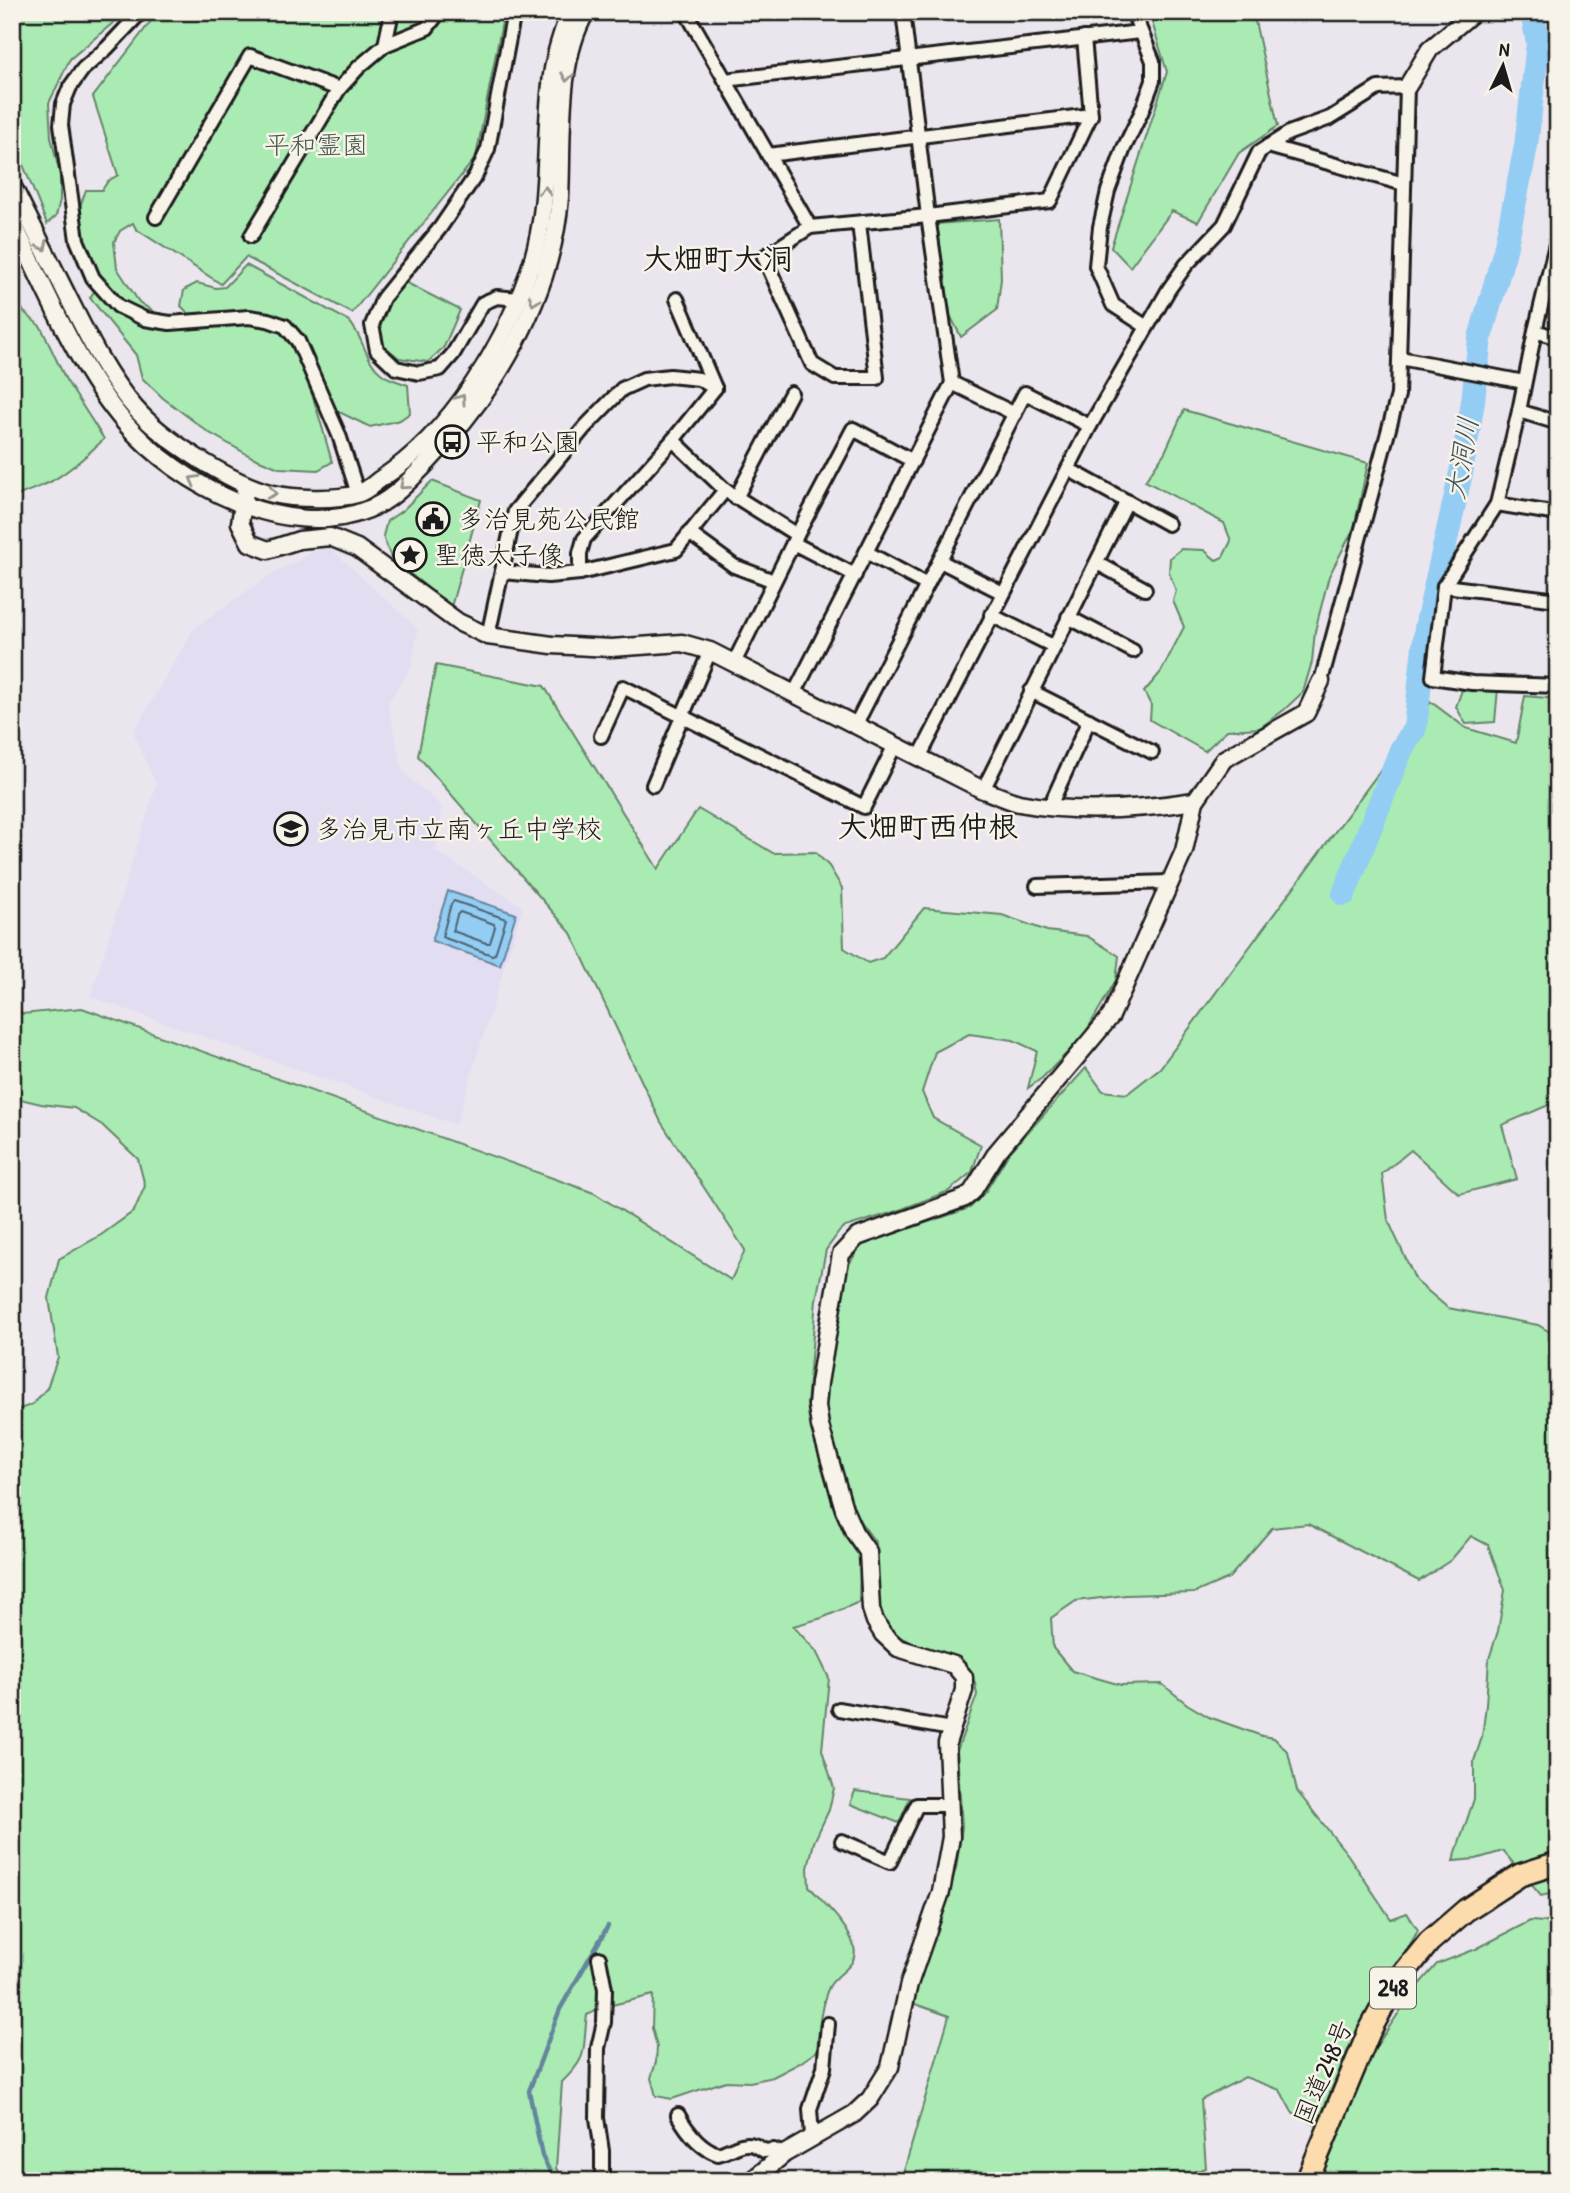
<svg xmlns="http://www.w3.org/2000/svg" width="1570" height="2193" font-family="'Patrick Hand','Klee One',sans-serif">
  <style>
    .built { fill: #e3ddf2 }
    .green { fill: #aaebb4; stroke: #638468; stroke-width: 2 }
    .water { fill: #93cdf3; stroke: #63869d; stroke-width: 2 }
    .lines { fill: none; stroke-linecap: round; stroke-linejoin: round }
    .shore { stroke: #4c6372; stroke-width: 2 }
    .stream { stroke: #63869d; stroke-width: 4.5 }
    .river { stroke: #93cdf3; stroke-width: 24 }
    .street-casing { stroke: #1c1c1c; stroke-width: 18 }
    .secondary-casing { stroke: #1c1c1c; stroke-width: 21 }
    .highway-casing { stroke: #1c1c1c; stroke-width: 26 }
    .street { stroke: #f7f3e8; stroke-width: 12 }
    .secondary { stroke: #f7f3e8; stroke-width: 16 }
    .highway { stroke: #fcdcac; stroke-width: 21 }
    .oneway { stroke: #94928c }
    .labels { text-anchor: middle; stroke-width: 5; stroke-linejoin: round; paint-order: stroke }
    .shield { fill: #f7f3e8; stroke: #5e5c59; stroke-width: 2 }
    .shield-label { font-size: 24px; font-weight: bold; fill: #1c1c1c }
    .park-label { font-size: 26px; fill: #475a4a; stroke: #f7f3e8 }
    .poi-label { font-size: 26px; fill: #1c1c1c; stroke: #f7f3e8; text-anchor: start }
    .street-label { font-size: 26px; fill: #1c1c1c; stroke: #f7f3e8 }
    .water-label { font-size: 28px; font-style: italic; fill: #40515c; stroke: #f7f3e8 }
    .quarter-label { font-size: 30px; font-weight: bold; fill: #1c1c1c; stroke: #f7f3e8 }
  </style>
  <rect width="100%" height="100%" fill="#ebe6ee"/>
  <filter id="ink" filterUnits="userSpaceOnUse"><feTurbulence type="fractalNoise" baseFrequency=".0143" numOctaves="2"/><feDisplacementMap in="SourceGraphic" scale="14" xChannelSelector="R" yChannelSelector="G"/><feConvolveMatrix kernelMatrix="1 2 1 2 8 2 1 2 1" color-interpolation-filters="sRGB"/></filter>
  <g filter="url(#ink)">
    <polygon class="built" points="327,545 418,629 412,665 388,703 403,772 442,806 436,851 523,907 456,1125 90,997 156,785 133,732 194,628 273,573"/>
    <g class="green">
      <polygon points="126,12 70,59 49,103 51,137 60,175 60,200 56,216 47,224 12,137 12,13"/>
      <path d="M158 12H504L476 157 352 313 246 257 221 284 136 229 133 223 120 231 114 242 117 268 139 302 160 316C146 315 130 311 119 303 95 284 76 248 78 216 79 208 83 198 86 190H102L108 181 118 175 93 97Z"/>
      <polygon points="1149,12 1253,12 1278,126 1239,153 1198,222 1172,211 1130,267 1111,247 1167,72"/>
      <polygon points="999,219 1001,279 997,310 961,337 950,315 937,224"/>
      <path d="M246 265 349 321C363 336 365 361 382 374 388 379 400 382 408 385L410 413 400 420 370 427 337 411 303 338 257 313 189 314 181 306 184 290 197 283 216 288 225 287Z"/>
      <polygon points="403,281 460,310 444,347 428,362 399,358 383,345 378,327 386,300"/>
      <path d="M12 284 23 311 41 327 66 380 104 439C88 454 71 470 52 481 39 488 25 491 12 499Z"/>
      <path d="M96 288C107 298 119 314 132 320 163 334 201 326 234 324 246 323 265 321 276 329 302 345 323 431 332 462L318 470 279 468 252 457 208 432 163 398 142 378 136 355 90 298Z"/>
      <polygon points="1184,410 1368,463 1354,528 1329,576 1315,631 1312,662 1303,692 1285,709 1260,728 1227,730 1205,751 1150,720 1151,705 1144,692 1161,672 1184,627 1173,601 1176,591 1169,572 1170,558 1181,549 1204,550 1216,560 1223,557 1231,541 1224,523 1145,481 1165,452"/>
      <polygon points="432,481 481,500 451,607 391,558 383,536 387,521 403,510"/>
      <path d="M436 665 544 686 658 869 698 809 773 853 815 852 829 866 842 888 844 948 868 963 883 958 924 908 1002 915 1047 931 1087 936 1119 956 1116 980 1083 1037 1042 1078 1028 1088 1037 1051 1013 1040 969 1034 935 1052 922 1092 933 1118 981 1145 972 1172 949 1191 897 1211 842 1228 826 1250 816 1300 807 1404 833 1507 843 1529 856 1548 860 1560 859 1602 822 1618 793 1626 816 1651 829 1678 822 1750 834 1788 829 1810 814 1842 808 1868 809 1886C823 1903 849 1925 854 1947 859 1967 837 1972 829 1987 820 2006 819 2030 817 2051L800 2063 773 2077 750 2082 726 2081 672 2099 656 2096 651 2078 656 2062 657 2047 652 2028 653 1995 604 2007 587 2015C582 2051 590 2055 562 2082L556 2168 563 2181H12V1409L15 1411 33 1404 47 1388 58 1357 49 1298 59 1259 101 1235 134 1211 145 1186 138 1159 102 1125 74 1108 41 1104 12 1097V1004L22 1014 82 1008 594 1193 731 1280 745 1250 661 1122 571 933 418 756Z"/>
      <polygon points="1463,687 1498,688 1495,722 1466,724 1456,707"/>
      <path d="M1525 696 1558 699V1101L1502 1125 1517 1179 1459 1194 1411 1150 1382 1174 1388 1220 1416 1281 1448 1308 1538 1325 1558 1337V1892L1541 1896 1503 1851 1476 1859 1453 1861 1474 1799V1761L1482 1737 1486 1705 1489 1659 1498 1631 1505 1590 1488 1545 1471 1536 1451 1560 1419 1581 1308 1524 1272 1528 1229 1578 1194 1593 1126 1595 1076 1601 1051 1618 1053 1648 1072 1671 1121 1685 1162 1684 1187 1704 1209 1717 1262 1736 1274 1738 1288 1752 1297 1791 1348 1855 1391 1919 1407 1913 1418 1930C1407 1954 1389 1972 1376 1995 1352 2036 1335 2081 1317 2125L1292 2112 1280 2090 1245 2077 1201 2100 1206 2168 1165 2181H901L949 2016 909 2002 956 1869 962 1827 957 1751 977 1695 975 1683 967 1667 899 1637 891 1632 881 1616 876 1595 878 1563 876 1543 853 1512 832 1440 826 1406V1379L846 1269 861 1245 970 1208 986 1191 1009 1153 1086 1068 1103 1091 1127 1094 1160 1068 1431 702 1466 728 1516 743Z"/>
      <polygon points="855,1791 910,1798 899,1823 850,1804"/>
      <polygon points="1530,1921 1558,1923 1558,2181 1320,2181 1375,2048 1415,1989 1437,1964 1476,1949"/>
    </g>
    <polygon class="water" points="448,891 516,914 500,965 432,941"/>
    <g class="lines">
      <g class="shore">
        <polygon points="454,901 506,919 495,954 492,955 442,937 451,904"/>
        <polygon points="460,912 494,924 495,927 490,943 486,943 453,931 457,915"/>
      </g>
      <polyline class="stream" points="555,2181 542,2156 529,2091 560,2009 608,1926"/>
      <polyline class="river" points="1344,894 1401,750 1415,728 1426,628 1461,473 1473,401 1480,338 1505,250 1526,146 1538,43 1532,12"/>
      <defs>
        <g id="street">
          <polyline points="141,12 107,48 83,69 70,87 63,104 61,125 77,240 93,278 118,306 145,319 170,323 249,317 268,320 285,326 298,341 339,435 358,494"/>
          <polyline points="514,12 488,149 476,175 440,228 383,298 372,325 377,350 396,368 419,373 440,369 453,354 483,303 497,297 518,299"/>
          <polyline points="686,12 810,227"/>
          <polyline points="1133,12 1153,61 1153,81 1141,113 1124,148 1108,191 1100,227 1096,266 1113,305 1147,327"/>
          <polyline points="385,45 427,28 439,12"/>
          <polyline points="725,80 1140,32"/>
          <polyline points="1268,146 1404,184"/>
          <polyline points="768,155 1091,115"/>
          <polyline points="156,217 250,56 339,89"/>
          <polyline points="859,223 877,378 835,378 812,364 764,257 810,227 928,216 1050,201 1091,115 1084,38"/>
          <polyline points="251,236 339,89 359,67 385,45 392,12"/>
          <polyline points="1558,236 1535,331 1519,411 1497,504 1444,586 1433,677 1472,683 1558,686"/>
          <polyline points="1535,331 1558,338"/>
          <polyline points="1400,358 1524,382"/>
          <polyline points="952,383 1015,414"/>
          <polyline points="1519,411 1558,423"/>
          <polyline points="673,440 725,490 797,535"/>
          <polyline points="1068,469 1168,524"/>
          <polyline points="736,498 791,393"/>
          <polyline points="1497,504 1558,514"/>
          <polyline points="689,533 734,566 774,581"/>
          <polyline points="793,543 855,575"/>
          <polyline points="866,552 927,585"/>
          <polyline points="940,561 1003,593"/>
          <polyline points="1097,563 1145,589"/>
          <polyline points="502,572 548,576 580,573 676,550 725,490"/>
          <polyline points="580,573 580,553 584,539 673,440 715,388 677,299"/>
          <polyline points="1444,586 1558,600"/>
          <polyline points="991,615 1053,646"/>
          <polyline points="1068,617 1133,651"/>
          <polyline points="488,636 515,511 585,427 622,389 644,379 670,376 699,379 715,388"/>
          <polyline points="734,663 797,535 853,429 913,461"/>
          <polyline points="1031,691 1152,752"/>
          <polyline points="794,694 952,383 928,216 903,12"/>
          <polyline points="855,726 1025,393 1090,426"/>
          <polyline points="601,736 623,687 864,807 895,745"/>
          <polyline points="920,756 1090,426 1169,289 1186,265 1224,225 1259,152 1289,133 1330,118 1378,88 1407,87 1398,395 1321,681"/>
          <polyline points="653,785 710,651"/>
          <polyline points="983,790 1127,501"/>
          <polyline points="1050,806 1089,720"/>
          <polyline points="1037,886 1170,882"/>
          <polyline points="839,1709 951,1729"/>
          <polyline points="842,1841 890,1862 917,1805 950,1805"/>
          <polyline points="599,1958 605,1989 604,2022 598,2048 597,2118 602,2151 602,2173 606,2181"/>
          <path d="M678 2115C687 2131 700 2148 718 2154 736 2149 746 2136 764 2151L774 2150 784 2154"/>
          <polyline points="812,2136 810,2109 824,2068 828,2024"/>
        </g>
        <g id="secondary">
          <polyline points="1407,87 1430,49 1474,12"/>
          <path d="M12 185C31 223 50 261 69 299 88 337 107 376 135 408 162 439 232 484 273 494 294 499 336 500 357 494 365 492 373 485 379 480 451 434 507 342 532 262 550 203 544 145 551 84 553 59 561 35 570 12"/>
          <path d="M12 221C45 287 77 368 125 423 179 485 287 543 369 509 391 501 408 482 424 466 478 410 519 351 544 276 552 251 558 224 560 197 563 140 556 63 586 12"/>
          <path d="M246 485 240 523 250 543 268 550 299 540 330 537 357 548 458 622 488 636 552 645 611 648 682 643 710 651 983 790C995 794 1007 800 1019 803 1077 814 1137 810 1195 801"/>
          <polyline points="751,2181 784,2154 854,2114 870,2099 890,2067 909,1984 941,1892 951,1837 947,1743 964,1690 964,1677 954,1665 898,1648 883,1634 875,1621 871,1609 868,1552 854,1532 844,1509 820,1426 817,1406 819,1383 841,1254 857,1237 965,1198 972,1192 997,1152 1111,1016 1184,851 1195,801 1224,759 1306,713 1321,681"/>
        </g>
        <polyline id="highway" points="1307,2181 1369,2032 1395,1984 1429,1942 1466,1910 1520,1875 1558,1863"/>
      </defs>
      <use href="#street" class="street-casing"/>
      <use href="#secondary" class="secondary-casing"/>
      <use href="#highway" class="highway-casing"/>
      <use href="#street" class="street"/>
      <use href="#secondary" class="secondary"/>
      <use href="#highway" class="highway"/>
    </g>
    <defs><path id="oneway-chevron" d="M-2-3.5L2.5 0L-2 3.5" fill="none" stroke-width="1.6" stroke-linecap="round" stroke-linejoin="round" transform="scale(1.75)"/></defs>
    <g class="oneway">
      <use href="#oneway-chevron" transform="translate(567 77) rotate(99)"/>
      <use href="#oneway-chevron" transform="translate(545 191) rotate(-84)"/>
      <use href="#oneway-chevron" transform="translate(43 246) rotate(63)"/>
      <use href="#oneway-chevron" transform="translate(534 301) rotate(110)"/>
      <use href="#oneway-chevron" transform="translate(461 399) rotate(-55)"/>
      <use href="#oneway-chevron" transform="translate(194 480) rotate(-151)"/>
      <use href="#oneway-chevron" transform="translate(404 485) rotate(139)"/>
      <use href="#oneway-chevron" transform="translate(272 493) rotate(13)"/>
    </g>
  </g>
  <defs>
    <symbol id="bus-ring" viewBox="-11 -11 22 22"><circle r="9.5" fill="#f7f3e8" stroke="#1c1c1c" stroke-width="1.5"/><path d="M-5-6H5V4H4V6H2V4H-2V6H-4V4H-5ZM-3.5-4V0h7V-4ZM-3.5 1.2v1.5H-2V1.2ZM2 1.2v1.5H3.5V1.2Z" fill="#1c1c1c"/></symbol>
    <symbol id="civic-ring" viewBox="-11 -11 22 22"><circle r="9.5" fill="#f7f3e8" stroke="#1c1c1c" stroke-width="1.5"/><path d="M-.6-6.5H3V-4.5H.6V-3L4-1V1h2V6H-6V1h2V-1L-.6-3ZM-1.2 2.5V6h2.4V2.5Z" fill="#1c1c1c"/></symbol>
    <symbol id="sight-ring" viewBox="-11 -11 22 22"><circle r="9.5" fill="#f7f3e8" stroke="#1c1c1c" stroke-width="1.5"/><path d="M0-6L1.8-2.2L6-1.7L2.9 1.2L3.7 5.4L0 3.3L-3.7 5.4L-2.9 1.2L-6-1.7L-1.8-2.2Z" fill="#1c1c1c"/></symbol>
    <symbol id="school-ring" viewBox="-11 -11 22 22"><circle r="9.5" fill="#f7f3e8" stroke="#1c1c1c" stroke-width="1.5"/><path d="M0-5L7-2L0 1L-7-2ZM-4 1L0 2.5L4 1V4Q0 6-4 4Z" fill="#1c1c1c"/></symbol>
  </defs>
  <g fill-rule="evenodd">
    <use href="#bus-ring" x="433" y="423" width="38" height="38"/>
    <use href="#civic-ring" x="414" y="500" width="38" height="38"/>
    <use href="#sight-ring" x="391" y="536" width="38" height="38"/>
    <use href="#school-ring" x="272" y="810" width="38" height="38"/>
  </g>
  <g class="labels">
    <rect class="shield" x="1370" y="1967.5" width="46" height="41" rx="5"/>
    <g class="shield-label">
      <text x="1393" y="1996">248</text>
    </g>
    <g class="park-label">
      <text x="316" y="154">平和霊園</text>
    </g>
    <g class="poi-label">
      <text x="476" y="451">平和公園</text>
      <text x="458" y="528">多治見苑公民館</text>
      <text x="434" y="564">聖徳太子像</text>
      <text x="316" y="838">多治見市立南ヶ丘中学校</text>
    </g>
    <g class="street-label">
      <text transform="translate(1323 2072) rotate(-67)" y="9">国道248号</text>
    </g>
    <g class="water-label">
      <text transform="translate(1461 458) rotate(-80)" y="10">大洞川</text>
    </g>
    <g class="quarter-label">
      <text x="718" y="269">大畑町大洞</text>
      <text x="928" y="837">大畑町西仲根</text>
    </g>
  </g>
  <rect width="1570" height="2193" fill="none" stroke="#f7f3e8" stroke-width="42"/>
  <rect x="21" y="21" width="1528" height="2151" fill="none" stroke="#1c1c1c" stroke-width="2.5" filter="url(#ink)"/>
  <g transform="translate(1503 66) rotate(5)" stroke="#f7f3e8" stroke-width="5" paint-order="stroke">
  <path d="M0-5L12 26L0 18L-12 26Z" fill="#1c1c1c"/>
  <text y="-10" font-size="19" font-weight="bold" text-anchor="middle" fill="#1c1c1c">N</text>
  </g>
</svg>
